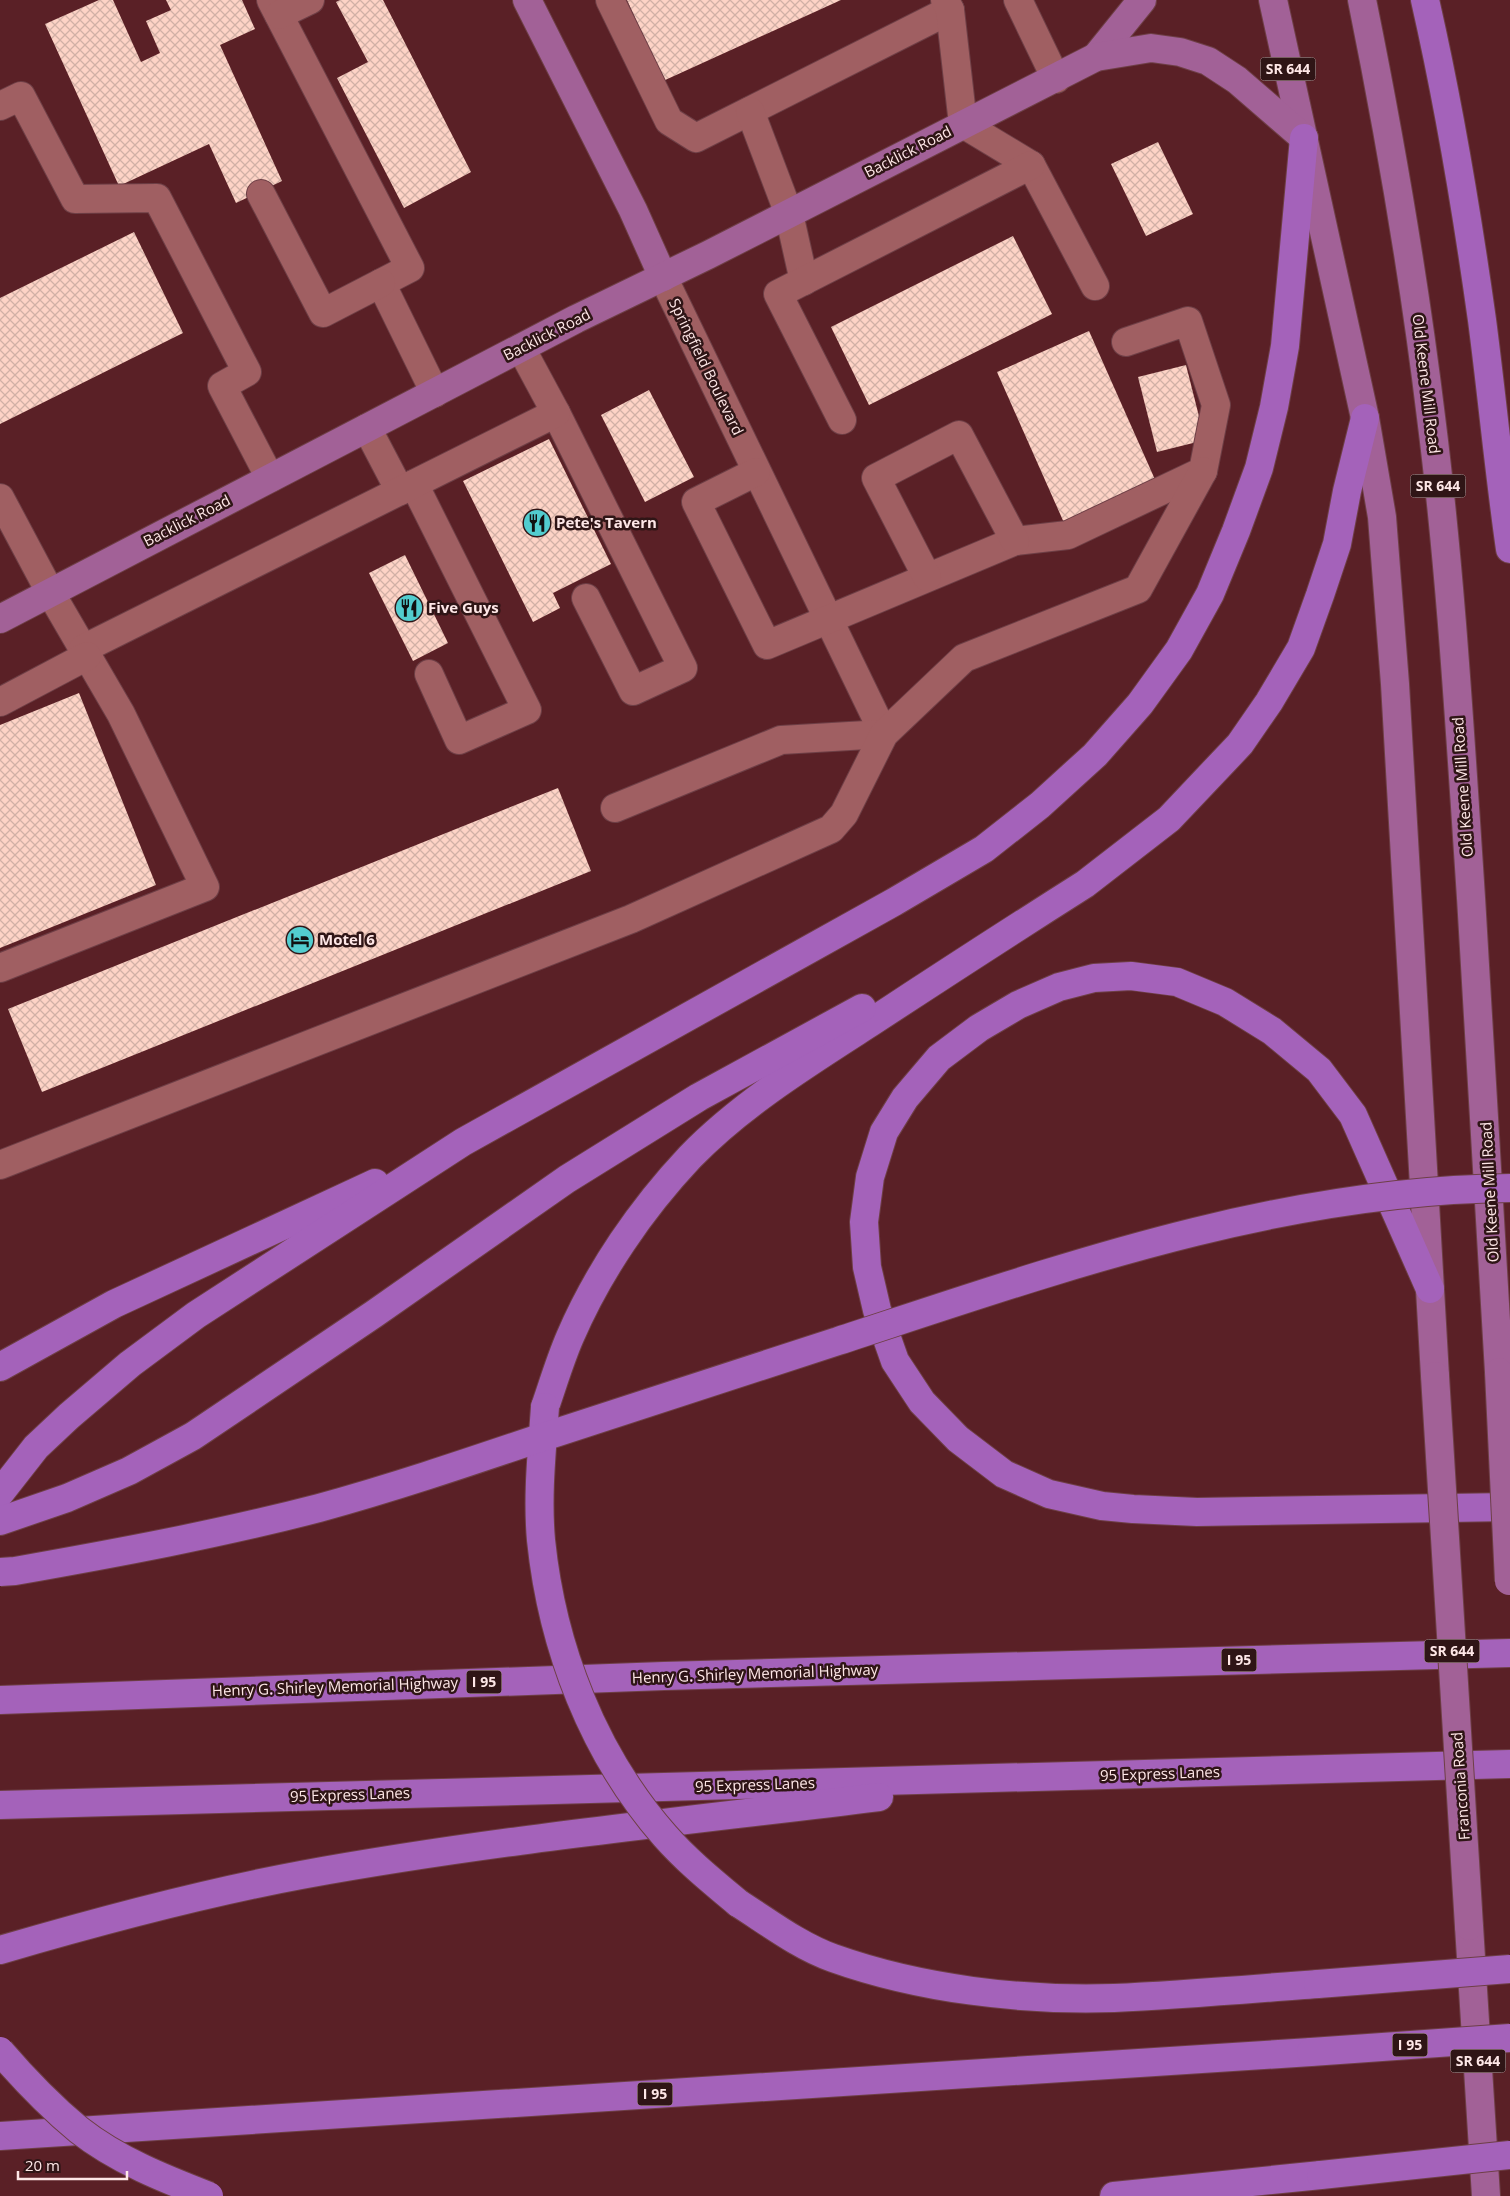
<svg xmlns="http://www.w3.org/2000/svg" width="1510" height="2196" font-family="'Open Sans',sans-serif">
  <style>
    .building { fill: url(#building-cross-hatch) }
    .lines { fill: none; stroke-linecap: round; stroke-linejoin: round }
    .minor-casing { stroke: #6e3f46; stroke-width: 30 }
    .major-casing { stroke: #6e3f46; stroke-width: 30 }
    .highway-casing { stroke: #6e3f46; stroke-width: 30 }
    .minor { stroke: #a05f62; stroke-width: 28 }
    .major { stroke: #a26197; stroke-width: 28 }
    .highway { stroke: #a462ba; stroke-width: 28 }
    .major-bridge-casing { stroke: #6e3f46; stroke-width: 30; stroke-linecap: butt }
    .highway-bridge-casing { stroke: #6e3f46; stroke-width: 30; stroke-linecap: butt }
    .major-bridge { stroke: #a26197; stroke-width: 28 }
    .highway-bridge { stroke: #a462ba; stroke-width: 28 }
    .labels { text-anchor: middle; stroke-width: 5; stroke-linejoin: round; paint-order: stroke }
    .shield { fill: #2f1516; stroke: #c0a8a8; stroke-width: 1 }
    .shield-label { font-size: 14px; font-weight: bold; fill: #fee7e7 }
    .street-label { font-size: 15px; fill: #fee7e7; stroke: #2f1516 }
    .poi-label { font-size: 15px; font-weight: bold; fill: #fee7e7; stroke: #2f1516; text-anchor: start }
  </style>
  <defs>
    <pattern id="building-cross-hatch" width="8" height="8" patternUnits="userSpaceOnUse" patternTransform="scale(1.25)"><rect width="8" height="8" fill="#fdd3c6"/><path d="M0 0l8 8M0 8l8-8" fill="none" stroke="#d1b0a6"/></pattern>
  </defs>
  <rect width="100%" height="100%" fill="#5a2026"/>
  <g class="building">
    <polygon points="99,0 113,0 141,62 160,53 146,21 171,10 166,0 242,0 255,29 220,45 282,181 236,203 209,144 119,186 45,24"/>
    <polygon points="340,0 383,0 471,172 404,208 337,78 368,62 336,2"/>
    <polygon points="627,0 841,0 663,81"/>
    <polygon points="1158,142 1193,214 1146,236 1111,164"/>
    <polygon points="134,232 183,333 0,424 0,298"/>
    <polygon points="1013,236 1052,314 869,405 831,327"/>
    <polygon points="1089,331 1157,484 1065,525 997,372"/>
    <polygon points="1186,365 1205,440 1157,452 1138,377"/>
    <polygon points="649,390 694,477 645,502 601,415"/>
    <polygon points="549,439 611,564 553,593 560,608 533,622 463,481"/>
    <polygon points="405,555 448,643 413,661 369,573"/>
    <polygon points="79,693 156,885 0,948 0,725"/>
    <polygon points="558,788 591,871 42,1092 8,1009"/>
  </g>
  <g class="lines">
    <defs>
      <g id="minor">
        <polyline points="271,0 410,268 381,283 435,393"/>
        <polyline points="610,0 669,121 696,138 950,10"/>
        <polyline points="945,0 950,10 963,124 1031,165 1095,286"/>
        <polyline points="1018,0 1056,79"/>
        <polyline points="279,15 310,0"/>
        <polyline points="0,106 21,96 75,199 157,198 247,372 222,386 270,478"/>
        <polyline points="750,111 789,214 804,281"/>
        <polyline points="261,194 323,313 381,283"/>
        <polyline points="663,277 884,734"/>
        <polyline points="556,413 683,668 633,691 586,598"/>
        <polyline points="842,420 778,294 1031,165"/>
        <polyline points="367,428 400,491"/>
        <polyline points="756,472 696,502 767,645 1015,541 1068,535 1203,471 1216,405 1188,321 1126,342"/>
        <polyline points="414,484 527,710 459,740 429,674"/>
        <polyline points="0,498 50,592 121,714 205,887 0,968"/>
        <polyline points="927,577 876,478 959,435 1015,541"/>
        <polyline points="83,649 556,413 521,348"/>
        <polyline points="0,702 87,656"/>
        <polyline points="615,808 781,740 884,734"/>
        <polyline points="0,1165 631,919 831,829 844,814 884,734 964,658 1138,589 1203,471"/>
      </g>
      <g id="major">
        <polyline points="527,0 633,210 663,277"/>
        <polyline points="1273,0 1365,418 1382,517 1395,684 1435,1376"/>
        <path d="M1362 0C1390 138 1414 277 1431 417 1450 566 1459 717 1469 867 1480 1035 1490 1203 1499 1372"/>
        <polyline points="1096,57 1142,0"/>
        <polyline points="0,619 576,319 708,255 1096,57 1151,48 1180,52 1208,61 1237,80 1304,138"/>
        <polyline points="1469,1926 1486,2196"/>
      </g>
      <g id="highway">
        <path d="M1425 0C1449 105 1467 213 1482 320 1492 396 1499 473 1510 549"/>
        <polyline points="1430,1289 1353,1115 1319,1070 1272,1031 1225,1002 1177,982 1131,976 1094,978 1059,987 1018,1005 979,1028 939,1058 905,1098 884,1132 870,1177 864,1222 867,1267 877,1310 895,1361 922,1402 958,1439 1004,1474 1049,1494 1102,1506 1133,1509 1197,1512 1510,1507"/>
        <polyline points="0,1367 114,1304 375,1183"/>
        <path d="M545 1407C553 1384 560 1360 570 1337 598 1272 641 1209 690 1157 741 1104 811 1061 873 1021 943 975 1014 929 1085 884L1169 819 1240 744 1269 702 1301 648 1320 595 1337 544 1347 491 1365 418"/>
        <polyline points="0,1493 36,1447 69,1416 130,1364 196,1315 463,1142 894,902 984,849 1040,805 1095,755 1140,704 1179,650 1210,594 1236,531 1259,468 1274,407 1285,346 1304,138"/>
        <polyline points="0,1521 67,1498 129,1471 193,1436 374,1314 567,1179 699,1097 862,1008"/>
        <polyline points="0,1700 664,1676 1510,1653"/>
        <polyline points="0,1805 1510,1764"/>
        <path d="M738 1903C768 1922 799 1946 833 1958 920 1989 1022 2001 1114 1998 1182 1995 1250 1989 1318 1984"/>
        <path d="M0 1950C99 1921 199 1894 301 1875 492 1840 686 1821 879 1797"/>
        <polyline points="0,2136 1311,2052"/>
        <polyline points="1114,2196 1321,2175"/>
      </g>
    </defs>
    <use href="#minor" class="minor-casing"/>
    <use href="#major" class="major-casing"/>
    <use href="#highway" class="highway-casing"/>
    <use href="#minor" class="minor"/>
    <use href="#major" class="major"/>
    <use href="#highway" class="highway"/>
    <defs>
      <g id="major-bridge">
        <polyline points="1499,1372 1509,1581"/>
        <polyline points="1435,1376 1469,1926"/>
      </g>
      <g id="highway-bridge">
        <path d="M545 1407C542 1451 537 1495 541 1540 552 1647 593 1754 665 1836 687 1861 713 1882 738 1903"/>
        <path d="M0 1572 15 1571C117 1553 219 1534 319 1508 392 1488 463 1464 534 1440 636 1407 737 1374 838 1341 1055 1270 1278 1190 1510 1188"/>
        <polyline points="1318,1984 1510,1969"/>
        <path d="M0 2051C24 2079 50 2106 79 2130 117 2160 165 2179 209 2196"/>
        <polyline points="1311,2052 1510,2038"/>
        <polyline points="1321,2175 1510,2155"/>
      </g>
    </defs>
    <use href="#major-bridge" class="major-bridge-casing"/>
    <use href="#highway-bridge" class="highway-bridge-casing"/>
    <use href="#major-bridge" class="major-bridge"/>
    <use href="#highway-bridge" class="highway-bridge"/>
  </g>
  <defs>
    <symbol id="restaurant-disc" viewBox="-11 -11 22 22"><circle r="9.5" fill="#52cdcf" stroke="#2f1516"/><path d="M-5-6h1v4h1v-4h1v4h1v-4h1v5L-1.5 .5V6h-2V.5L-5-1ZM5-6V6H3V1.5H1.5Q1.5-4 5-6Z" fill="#111"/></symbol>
    <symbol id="hotel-disc" viewBox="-11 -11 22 22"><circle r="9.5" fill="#52cdcf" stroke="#2f1516"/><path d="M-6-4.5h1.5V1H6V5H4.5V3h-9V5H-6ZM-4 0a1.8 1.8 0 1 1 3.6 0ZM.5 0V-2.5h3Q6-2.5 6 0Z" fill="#111"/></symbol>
  </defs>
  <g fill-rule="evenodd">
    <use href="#restaurant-disc" x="521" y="507" width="32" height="32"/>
    <use href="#restaurant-disc" x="393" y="592" width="32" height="32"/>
    <use href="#hotel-disc" x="284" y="924" width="32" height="32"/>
  </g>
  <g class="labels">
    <g class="shield">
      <rect x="1260.5" y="57.5" width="55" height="23" rx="4"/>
      <rect x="1410.5" y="474.5" width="55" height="23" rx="4"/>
      <rect x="1424.5" y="1639.5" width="55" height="23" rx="4"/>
      <rect x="1221.5" y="1648.5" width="35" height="23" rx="4"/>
      <rect x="466.5" y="1670.5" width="35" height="23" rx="4"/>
      <rect x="1392.5" y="2033.5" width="35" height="23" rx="4"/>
      <rect x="1450.5" y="2049.5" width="55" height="23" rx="4"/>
      <rect x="637.5" y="2082.5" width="35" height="23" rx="4"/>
    </g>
    <g class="shield-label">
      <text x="1288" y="74">SR 644</text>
      <text x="1438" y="491">SR 644</text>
      <text x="1452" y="1656">SR 644</text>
      <text x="1239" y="1665">I 95</text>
      <text x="484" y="1687">I 95</text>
      <text x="1410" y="2050">I 95</text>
      <text x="1478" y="2066">SR 644</text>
      <text x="655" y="2099">I 95</text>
    </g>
    <g class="street-label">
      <text transform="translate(908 152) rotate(-27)" y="5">Backlick Road</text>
      <text transform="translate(547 335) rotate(-27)" y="5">Backlick Road</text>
      <text transform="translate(706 367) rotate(64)" y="5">Springfield Boulevard</text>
      <text transform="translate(1426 384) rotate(83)" y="5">Old Keene Mill Road</text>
      <text transform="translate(187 521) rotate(-27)" y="5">Backlick Road</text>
      <text transform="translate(1463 787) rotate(-94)" y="5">Old Keene Mill Road</text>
      <text transform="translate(1490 1192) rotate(-93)" y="5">Old Keene Mill Road</text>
      <text transform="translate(755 1674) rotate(-2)" y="5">Henry G. Shirley Memorial Highway</text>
      <text transform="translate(335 1687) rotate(-2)" y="5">Henry G. Shirley Memorial Highway</text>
      <text transform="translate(1160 1774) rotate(-2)" y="5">95 Express Lanes</text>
      <text transform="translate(755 1785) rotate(-2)" y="5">95 Express Lanes</text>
      <text transform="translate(1461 1786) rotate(-94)" y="5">Franconia Road</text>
      <text transform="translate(350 1795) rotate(-2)" y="5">95 Express Lanes</text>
    </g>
    <g class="poi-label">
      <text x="556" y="528">Pete's Tavern</text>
      <text x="428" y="613">Five Guys</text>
      <text x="319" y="945">Motel 6</text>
    </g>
  </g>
  <path d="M18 2171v8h109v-8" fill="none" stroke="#fee7e7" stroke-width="2.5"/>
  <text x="25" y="2171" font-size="15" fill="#fee7e7" stroke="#2f1516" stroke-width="4" paint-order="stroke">20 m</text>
</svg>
